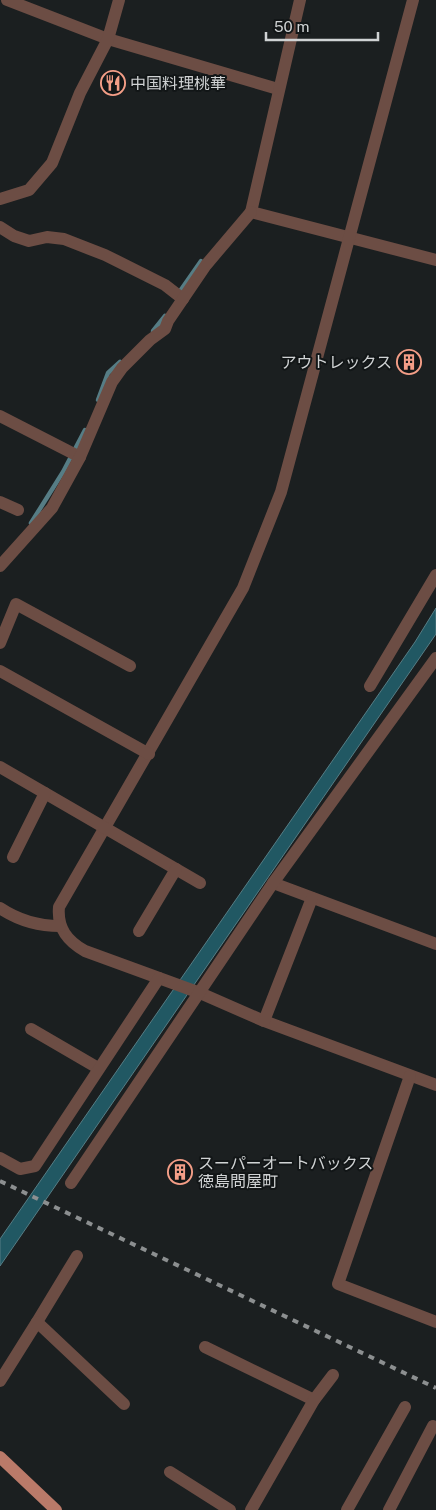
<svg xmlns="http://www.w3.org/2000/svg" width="436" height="1510" font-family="'Public Sans','Noto Sans JP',sans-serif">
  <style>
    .water { fill: #215863; stroke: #567d85 }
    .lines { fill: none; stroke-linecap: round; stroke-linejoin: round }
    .stream { stroke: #567d85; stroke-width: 4.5 }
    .minor { stroke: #6c4d44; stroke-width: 12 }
    .major { stroke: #ba7a69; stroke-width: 12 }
    .rail { stroke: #8c8f90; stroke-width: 4; stroke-dasharray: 6 6; stroke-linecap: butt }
    .labels { text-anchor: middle; stroke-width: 4; stroke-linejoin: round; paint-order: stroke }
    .poi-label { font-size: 16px; fill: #d0d3d4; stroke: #121617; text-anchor: start }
  </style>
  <rect width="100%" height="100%" fill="#1b1f20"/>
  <polygon class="water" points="436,608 436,634 0,1266 0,1239 415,642"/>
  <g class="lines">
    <g class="stream">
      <polyline points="178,294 201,261"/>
      <polyline points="153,331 165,316"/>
      <polyline points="98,400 108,373 120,362"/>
      <polyline points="31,523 63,472 85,430"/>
    </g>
    <g class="minor">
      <polyline points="7,0 108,39 278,89"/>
      <polyline points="300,0 251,212 436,260"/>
      <path d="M413 0 281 492 243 588 59 907C57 928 67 941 85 951L200 993 264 1021 436 1085"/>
      <polyline points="0,199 29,190 52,163 80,93 108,39 119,0"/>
      <polyline points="0,227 14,236 29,241 47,237 64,239 105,255 165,285 183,299"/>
      <polyline points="0,416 80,457"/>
      <polyline points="0,502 18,510"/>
      <polyline points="0,566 52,508 80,457 112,382 122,368 150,340 165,329 168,321 206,265 251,212"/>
      <polyline points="0,643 16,604 130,666"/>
      <polyline points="0,671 149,754"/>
      <polyline points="370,686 436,575"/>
      <polyline points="0,767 200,883"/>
      <polyline points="13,857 45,793"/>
      <polyline points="273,883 436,944"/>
      <path d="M0 908C18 920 38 926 60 926"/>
      <polyline points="139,931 176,869"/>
      <polyline points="264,1021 312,898"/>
      <polyline points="31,1029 98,1068"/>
      <polyline points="410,1076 338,1284 436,1322"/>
      <polyline points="0,1158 20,1169 35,1166 159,978"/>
      <polyline points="71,1183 273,883 436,658"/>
      <polyline points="37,1322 77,1256"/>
      <polyline points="205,1347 314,1400"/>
      <polyline points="0,1381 37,1322 124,1404"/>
      <polyline points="170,1472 230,1510"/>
      <polyline points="251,1510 314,1400 333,1375"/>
      <polyline points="347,1510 405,1407"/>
      <polyline points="389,1510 433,1426"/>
    </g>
    <polyline class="major" points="0,1457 56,1510"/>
    <polyline class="rail" points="0,1181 436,1388"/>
  </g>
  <defs>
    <symbol id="restaurant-ring" viewBox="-11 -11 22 22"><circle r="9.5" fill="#121617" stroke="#f49e87" stroke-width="1.5"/><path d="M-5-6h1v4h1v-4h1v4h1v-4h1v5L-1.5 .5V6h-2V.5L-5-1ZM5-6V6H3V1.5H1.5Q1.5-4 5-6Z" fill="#f49e87"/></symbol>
    <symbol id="building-ring" viewBox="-11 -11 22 22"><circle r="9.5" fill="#121617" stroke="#f49e87" stroke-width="1.5"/><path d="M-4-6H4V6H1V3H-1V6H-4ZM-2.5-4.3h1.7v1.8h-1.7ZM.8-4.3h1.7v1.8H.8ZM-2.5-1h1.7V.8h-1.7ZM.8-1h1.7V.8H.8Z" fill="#f49e87"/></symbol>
  </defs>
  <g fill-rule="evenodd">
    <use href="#restaurant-ring" x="99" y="69" width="28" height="28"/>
    <use href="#building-ring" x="395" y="348" width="28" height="28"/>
    <use href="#building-ring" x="166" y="1158" width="28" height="28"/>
  </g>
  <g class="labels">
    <g class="poi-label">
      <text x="130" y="89">中国料理桃華</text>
      <text x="392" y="368" text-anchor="end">アウトレックス</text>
      <text x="198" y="1169">スーパーオートバックス<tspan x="198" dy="18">徳島問屋町</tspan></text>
    </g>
  </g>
  <path d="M266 32v8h112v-8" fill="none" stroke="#d0d3d4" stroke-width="2.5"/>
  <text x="274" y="32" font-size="15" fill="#d0d3d4" stroke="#121617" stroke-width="4" paint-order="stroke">50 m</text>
</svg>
